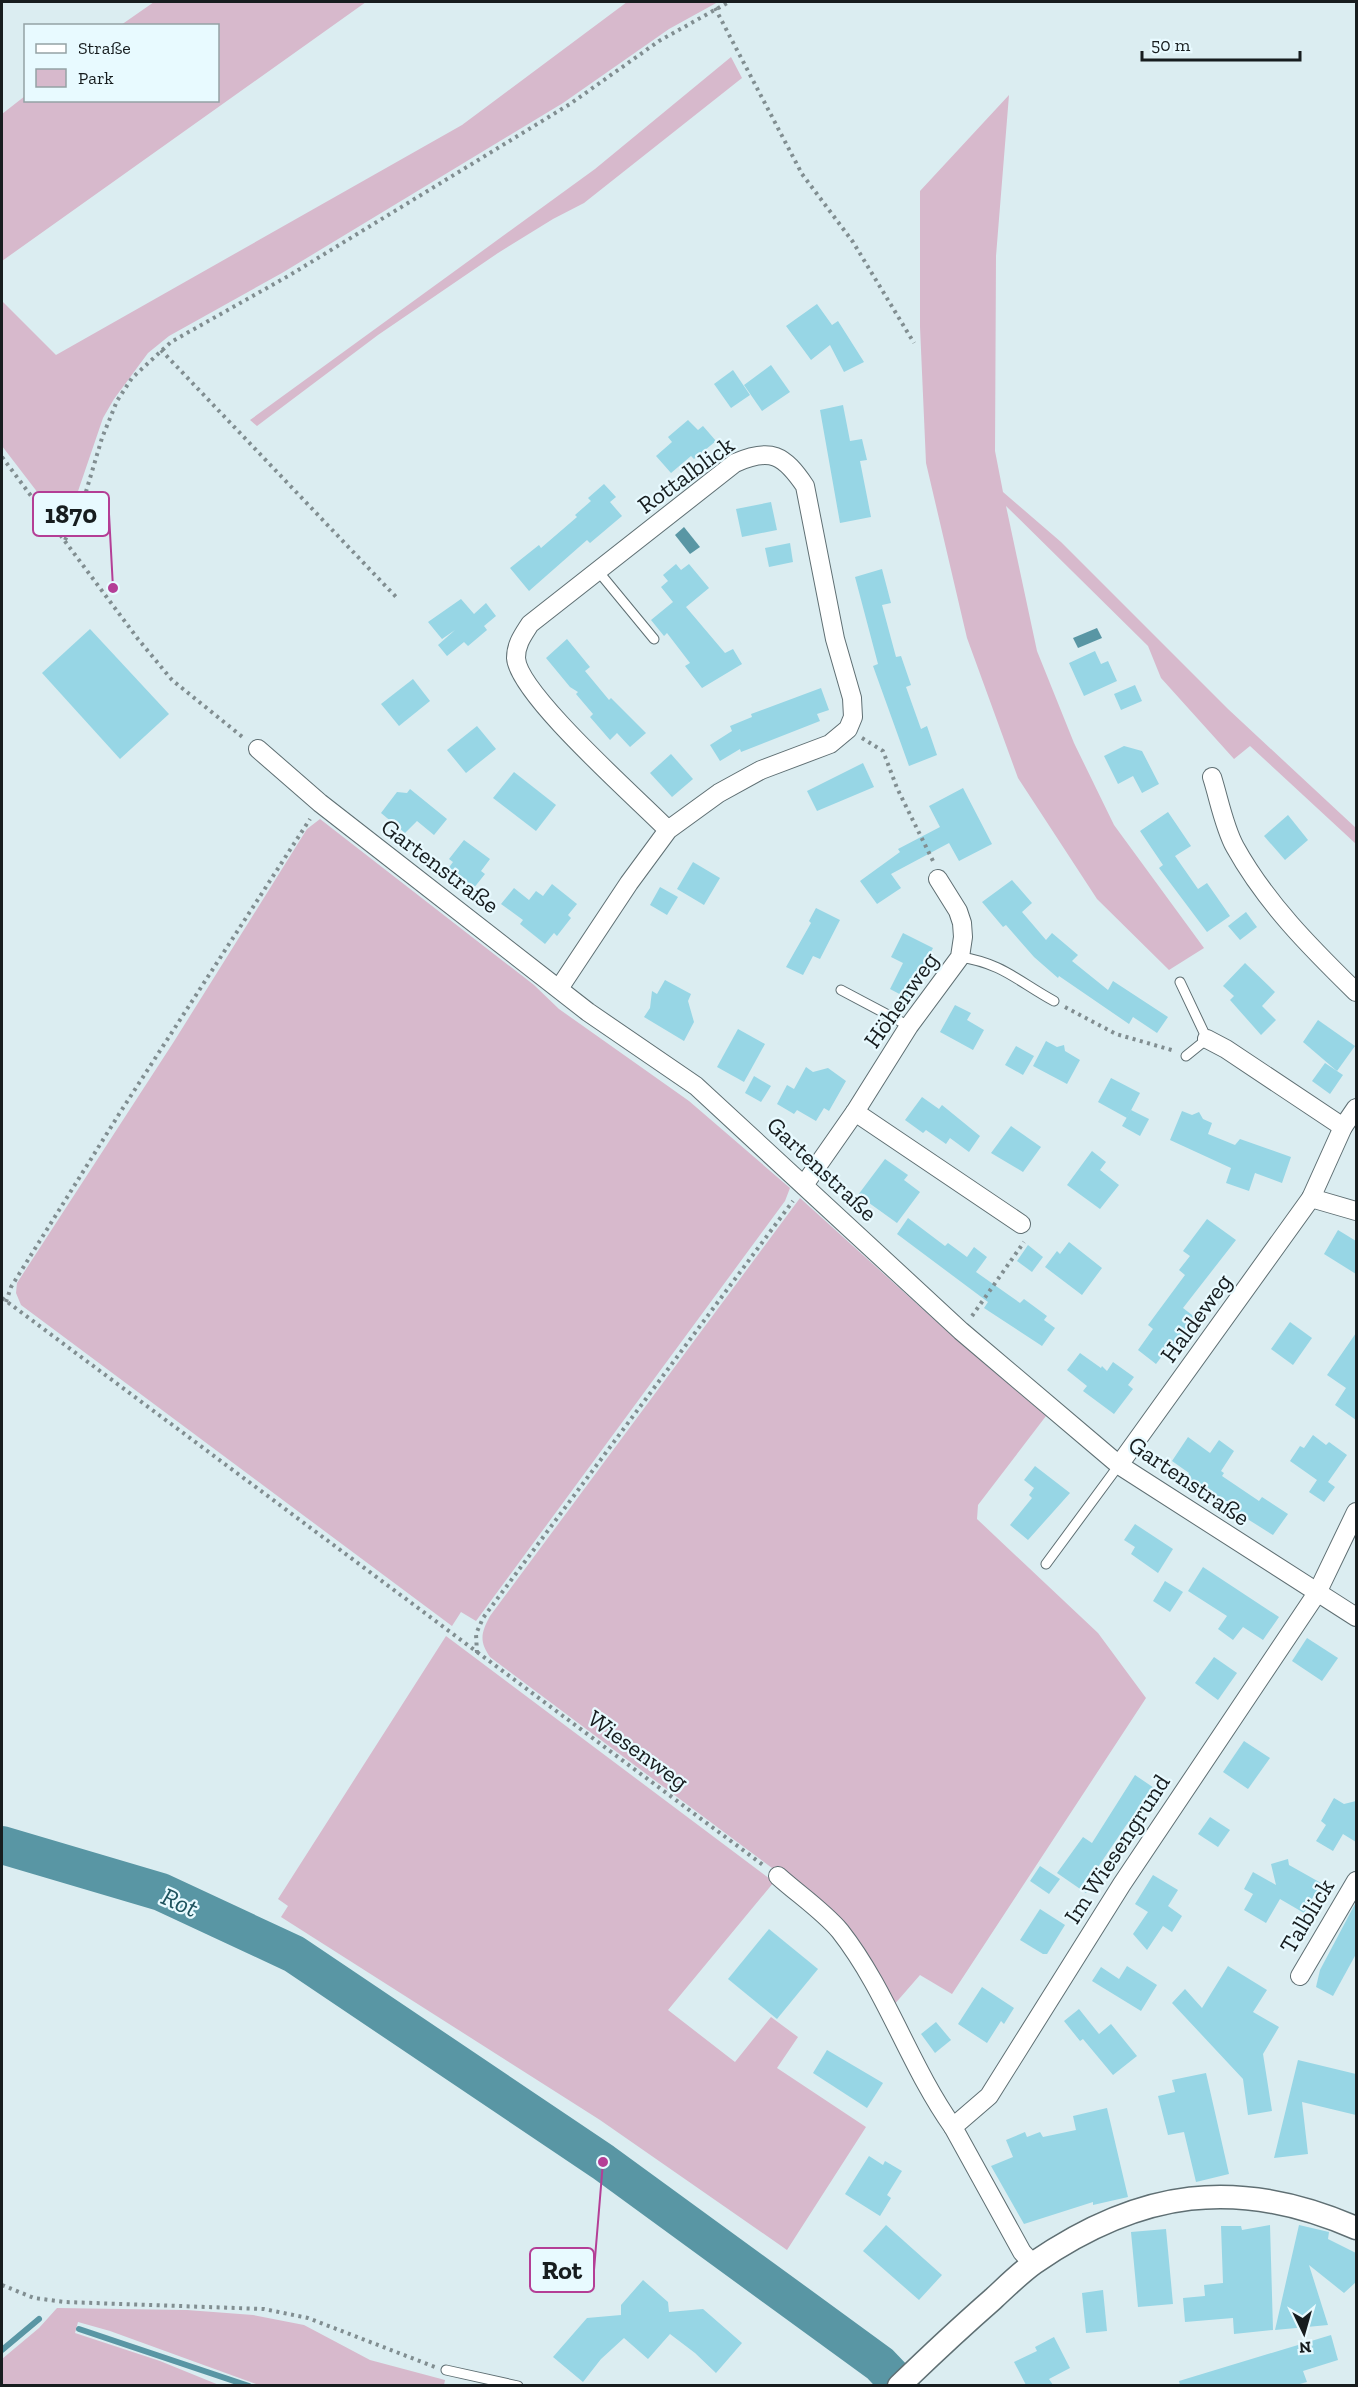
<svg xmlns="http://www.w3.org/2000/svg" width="1358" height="2387" font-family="'Zilla Slab',serif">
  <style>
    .green { fill: #d7b9cc }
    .water { fill: #5996a4 }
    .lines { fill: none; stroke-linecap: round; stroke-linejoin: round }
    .stream { stroke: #5996a4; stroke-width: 6 }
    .river { stroke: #5996a4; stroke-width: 38 }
    .building { fill: #97d6e5 }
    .service-casing { stroke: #5f6f73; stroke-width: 11 }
    .minor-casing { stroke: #5f6f73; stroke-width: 20 }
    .tertiary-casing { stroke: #5f6f73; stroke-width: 25 }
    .path { stroke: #818e91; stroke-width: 4; stroke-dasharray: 3 4.5; stroke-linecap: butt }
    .service { stroke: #fff; stroke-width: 9 }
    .minor { stroke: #fff; stroke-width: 18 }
    .tertiary { stroke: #fff; stroke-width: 22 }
    .labels { text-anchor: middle; stroke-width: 4.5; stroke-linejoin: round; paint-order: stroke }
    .street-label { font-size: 24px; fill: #171d1f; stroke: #e8faff }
    .water-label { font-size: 26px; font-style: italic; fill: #1e535e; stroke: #e8faff }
    .leader { fill: none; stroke: #b43e96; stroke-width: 2 }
    .callout-dot { fill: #b43e96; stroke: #e8faff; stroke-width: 2 }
    .callout { fill: #e8faff; stroke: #b43e96; stroke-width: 2 }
    .callout-label { font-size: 26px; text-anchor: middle; font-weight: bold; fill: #171d1f }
  </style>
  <rect width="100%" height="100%" fill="#dbedf1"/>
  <g class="green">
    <polygon points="154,2 366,2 2,261 2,114 25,96 26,100 218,100 218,26 121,25"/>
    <polygon points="627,2 718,2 669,29 563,103 282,273 169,336 148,353 114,399 103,418 75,500 60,509 48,506 2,446 2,301 56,355 462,125"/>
    <polygon points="731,57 742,78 584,203 553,219 498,253 378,335 257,426 250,420 595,169"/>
    <polygon points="1009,95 996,256 995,451 1003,492 1061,542 1228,709 1356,828 1356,844 1250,746 1234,759 1161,678 1148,646 1006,506 1037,651 1074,743 1114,825 1204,948 1169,970 1097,899 1018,778 967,638 926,463 920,327 920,191"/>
    <polygon points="320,819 534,985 559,1009 689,1101 790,1188 785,1201 476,1621 461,1612 452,1626 21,1305 16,1293 17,1283 173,1043 307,829"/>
    <path d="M800 1198 949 1333 1046 1416 978 1505 977 1519 1098 1633 1146 1698 952 1994 920 1975 893 2006 784 1877 490 1657C479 1641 481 1633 490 1616Z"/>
    <polygon points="446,1636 774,1882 668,2010 735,2062 771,2017 798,2037 777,2068 866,2127 787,2250 600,2120 281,1917 288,1906 278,1899"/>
    <polygon points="57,2308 187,2310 253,2315 304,2325 370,2360 445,2380 444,2385 259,2385 110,2331 78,2322 75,2333 160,2361 219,2385 2,2385 2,2359 39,2328"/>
  </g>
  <g class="water">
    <polygon points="684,527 700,547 690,554 675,535"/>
    <polygon points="1097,628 1102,638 1078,648 1073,638"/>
  </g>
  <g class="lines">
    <g class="stream">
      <polyline points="79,2329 249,2386"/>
      <polyline points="2,2350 39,2319"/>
    </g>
    <polyline class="river" points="2,1845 161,1892 294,1954 603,2162 880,2364 901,2386"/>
  </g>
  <g class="building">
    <polygon points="817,304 832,325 838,321 864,362 844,372 830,345 811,360 786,326"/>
    <polygon points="771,365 790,392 762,411 744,385"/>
    <polygon points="733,370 750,395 731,408 714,384"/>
    <polygon points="843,405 850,441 862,439 867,460 860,461 871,517 840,523 820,410"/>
    <polygon points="688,420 698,430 703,426 716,441 694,459 691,456 671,473 656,456 672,442 668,437"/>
    <polygon points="604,484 616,497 610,502 622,516 590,543 587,540 529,591 510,568 539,545 541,548 577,517 575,515 591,501 588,498"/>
    <polygon points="771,502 777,530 742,537 736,509"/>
    <polygon points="790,543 793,562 769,567 765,548"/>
    <polygon points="676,564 681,570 689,564 709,588 686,607 725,653 733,649 742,664 702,688 685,666 690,663 667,633 664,636 651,620 673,602 661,587 668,581 663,575"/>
    <polygon points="882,569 891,603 882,605 896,657 901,656 911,685 906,687 921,729 927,726 937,755 909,766 873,666 878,664 855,577"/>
    <polygon points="461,599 474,614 486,603 496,616 484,626 487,630 468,646 464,642 447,656 438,645 455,630 442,639 428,622"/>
    <polygon points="90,629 169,714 120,759 42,673"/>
    <polygon points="567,639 590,667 585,671 609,700 611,698 646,733 630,747 617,733 610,740 590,717 593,714 576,694 578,692 570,687 546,658"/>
    <polygon points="1095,651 1101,664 1108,661 1117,681 1084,696 1069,663"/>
    <polygon points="413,679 430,701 399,726 381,704"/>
    <polygon points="1135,685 1142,701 1121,710 1114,694"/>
    <polygon points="821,688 829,710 817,714 820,721 741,752 740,749 720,761 710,745 732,731 730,726 752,717 751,714"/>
    <polygon points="477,726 496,749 466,773 447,750"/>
    <polygon points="1124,746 1142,751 1159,784 1142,793 1133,776 1118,784 1104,756"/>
    <polygon points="671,754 693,779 672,797 650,773"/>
    <polygon points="863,763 874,787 817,811 807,791"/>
    <polygon points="514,772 556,805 536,831 493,798"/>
    <polygon points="963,788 992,844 959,861 949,843 891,874 901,888 877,904 860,881 900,852 898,849 940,827 929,806"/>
    <polygon points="410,789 447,819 434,835 417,821 405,833 381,813 397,792 407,793"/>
    <polygon points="1168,812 1191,846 1175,856 1198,889 1207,883 1230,916 1207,932 1159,868 1163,865 1140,831"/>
    <polygon points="1288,815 1308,840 1285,860 1264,836"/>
    <polygon points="464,840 490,859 481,871 485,874 473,889 447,870 453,862 449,859"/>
    <polygon points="693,862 720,878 704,905 677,889"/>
    <polygon points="1012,880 1032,903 1022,912 1046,940 1052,933 1078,955 1072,961 1108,990 1113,981 1168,1017 1157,1033 1133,1017 1129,1024 1059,976 1058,978 1034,957 1006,925 1003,927 982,902"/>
    <polygon points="552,884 577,904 568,915 571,918 557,936 554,933 545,944 520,924 523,920 501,904 514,888 529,900 536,891 543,896"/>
    <polygon points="660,887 678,897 667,915 650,905"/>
    <polygon points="816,908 840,920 820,959 813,956 803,975 786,967 811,923 809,921"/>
    <polygon points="1246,912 1257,927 1240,940 1228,926"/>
    <polygon points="903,933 933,948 907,998 890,989 903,963 891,957"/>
    <polygon points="1245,963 1275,992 1262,1006 1276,1020 1261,1035 1230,1000 1234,996 1223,986"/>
    <polygon points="665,980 691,994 688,1001 694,1022 684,1041 644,1017 650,1008 652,991 657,994"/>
    <polygon points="955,1005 971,1013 967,1020 984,1030 973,1050 940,1032"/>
    <polygon points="1318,1020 1355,1046 1337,1071 1303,1042"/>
    <polygon points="738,1029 765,1044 744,1082 717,1067"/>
    <polygon points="1046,1041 1057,1047 1064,1045 1065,1051 1080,1060 1067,1084 1033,1066"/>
    <polygon points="1016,1046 1034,1056 1023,1075 1005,1065"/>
    <polygon points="1325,1063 1343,1075 1330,1094 1312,1081"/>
    <polygon points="806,1067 813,1072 828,1068 846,1081 829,1111 824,1108 816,1121 797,1110 794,1114 777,1104 787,1085 794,1089"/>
    <polygon points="754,1076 771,1086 761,1102 745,1093"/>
    <polygon points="1111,1078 1140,1093 1127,1118 1098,1102"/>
    <polygon points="922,1097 939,1109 942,1105 980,1136 969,1152 950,1138 946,1144 926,1130 923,1133 905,1120"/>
    <polygon points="1131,1110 1149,1119 1140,1136 1122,1126"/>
    <polygon points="1182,1111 1192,1115 1199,1112 1203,1119 1212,1123 1208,1134 1235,1145 1240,1139 1291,1157 1282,1183 1255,1173 1249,1191 1226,1183 1231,1168 1170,1140"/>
    <polygon points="1011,1126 1041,1147 1023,1172 991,1153"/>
    <polygon points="1092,1151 1106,1162 1100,1170 1119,1185 1100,1209 1067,1185"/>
    <polygon points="885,1159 908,1175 904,1180 920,1192 897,1223 858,1195"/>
    <polygon points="908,1218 945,1246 948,1243 967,1257 974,1247 987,1257 976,1272 1020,1303 1024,1299 1047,1316 1044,1320 1055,1328 1042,1346 984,1308 988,1302 897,1234"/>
    <polygon points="1207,1219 1236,1240 1183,1308 1196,1318 1175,1345 1172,1343 1156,1364 1138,1350 1153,1329 1148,1325 1185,1275 1179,1270 1190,1256 1183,1251"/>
    <polygon points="1338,1230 1356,1241 1356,1274 1324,1254"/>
    <polygon points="1069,1242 1102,1268 1082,1295 1045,1267 1057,1251 1060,1254"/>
    <polygon points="1028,1245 1043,1257 1032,1272 1017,1261"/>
    <polygon points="1290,1322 1312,1338 1293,1365 1271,1349"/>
    <polygon points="1356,1333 1356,1420 1335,1405 1346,1388 1327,1375"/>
    <polygon points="1080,1353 1101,1368 1102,1366 1107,1371 1113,1362 1134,1377 1128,1385 1133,1389 1114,1414 1083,1391 1087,1386 1067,1370"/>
    <polygon points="1313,1435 1326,1445 1329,1442 1347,1455 1328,1482 1335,1487 1324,1502 1309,1492 1317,1480 1290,1461 1300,1446 1304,1448"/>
    <polygon points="1188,1437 1210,1453 1219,1440 1234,1451 1221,1471 1224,1473 1222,1476 1259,1501 1262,1497 1288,1514 1273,1535 1185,1480 1189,1473 1172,1461"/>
    <polygon points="1035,1466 1070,1493 1028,1540 1010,1525 1032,1498 1029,1495 1034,1488 1024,1480"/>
    <polygon points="1135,1524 1173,1549 1158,1573 1131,1554 1135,1547 1124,1540"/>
    <polygon points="1203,1567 1279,1617 1263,1640 1243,1627 1233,1640 1218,1629 1227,1616 1188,1591"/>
    <polygon points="1165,1581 1183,1592 1170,1612 1153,1601"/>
    <polygon points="1307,1638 1338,1658 1322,1681 1292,1661"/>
    <polygon points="1214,1657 1237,1673 1218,1700 1195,1683"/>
    <polygon points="1244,1741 1270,1758 1248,1789 1223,1772"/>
    <polygon points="1135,1775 1157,1790 1131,1827 1127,1824 1094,1873 1098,1876 1086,1893 1057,1873 1083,1837 1092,1843"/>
    <polygon points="1334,1798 1344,1804 1356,1801 1356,1842 1343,1834 1333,1851 1316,1841 1326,1825 1321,1821"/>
    <polygon points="1210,1817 1230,1830 1218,1847 1198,1834"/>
    <polygon points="1288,1859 1289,1865 1321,1883 1304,1913 1280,1899 1266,1923 1244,1910 1253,1894 1244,1889 1253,1872 1276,1885 1271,1864"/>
    <polygon points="1040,1866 1060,1879 1049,1894 1030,1881"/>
    <polygon points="1153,1875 1178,1890 1168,1906 1182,1916 1172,1932 1163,1926 1147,1950 1133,1934 1148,1912 1135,1904"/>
    <polygon points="1356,1902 1356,1954 1333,1996 1316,1987 1320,1970"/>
    <polygon points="1040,1909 1065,1925 1047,1954 1043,1954 1020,1940"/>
    <polygon points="769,1929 818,1969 777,2019 728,1979"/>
    <polygon points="1127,1966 1157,1985 1141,2011 1092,1981 1101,1967 1119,1979"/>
    <polygon points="1228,1966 1267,1990 1253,2012 1279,2027 1263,2054 1272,2111 1248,2115 1243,2079 1172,2003 1185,1989 1202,2008"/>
    <polygon points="982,1987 1014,2008 1004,2024 1001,2021 987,2043 958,2024"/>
    <polygon points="1079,2009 1099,2034 1111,2024 1137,2056 1113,2075 1083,2039 1080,2041 1064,2021"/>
    <polygon points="936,2022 951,2040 935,2053 921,2034"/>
    <polygon points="827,2050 883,2083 867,2108 813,2073"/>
    <polygon points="1298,2060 1356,2074 1356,2115 1302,2102 1308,2154 1274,2158"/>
    <polygon points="1206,2073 1229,2174 1196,2182 1184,2132 1168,2135 1158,2096 1175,2092 1172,2080"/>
    <polygon points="1107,2108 1128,2197 1093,2205 1093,2202 1024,2224 991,2166 1013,2157 1006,2140 1025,2132 1027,2137 1040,2132 1043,2137 1076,2130 1073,2116"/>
    <polygon points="869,2156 883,2165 885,2161 902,2171 887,2195 891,2198 880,2216 845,2194"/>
    <polygon points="886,2225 942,2275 919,2300 863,2251"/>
    <polygon points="1270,2225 1273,2330 1234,2334 1233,2318 1185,2322 1183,2298 1205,2296 1204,2285 1223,2283 1221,2226 1241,2226 1242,2230"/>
    <polygon points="1299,2225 1329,2232 1328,2239 1356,2253 1356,2282 1344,2293 1309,2265 1328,2325 1275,2330"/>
    <polygon points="1166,2229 1173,2304 1138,2307 1131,2232"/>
    <polygon points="643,2280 668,2302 669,2312 703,2309 742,2343 716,2373 695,2353 670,2334 648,2359 624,2338 601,2359 583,2382 553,2357 587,2318 621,2315 621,2305"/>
    <polygon points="1103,2290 1107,2331 1086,2333 1082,2293"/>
    <polygon points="1331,2335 1338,2360 1303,2371 1307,2382 1296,2385 1180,2385 1179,2381"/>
    <polygon points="1054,2337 1070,2368 1049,2379 1053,2385 1026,2385 1014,2362 1037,2351 1035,2347"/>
  </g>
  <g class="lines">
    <defs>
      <g id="service">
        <polyline points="598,571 654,639"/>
        <path d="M960 957C1002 963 1019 982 1054 1001"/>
        <polyline points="1180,982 1207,1039 1186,1056"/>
        <polyline points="841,990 909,1026"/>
        <polyline points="1046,1564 1119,1465"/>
        <polyline points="446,2370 518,2386"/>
      </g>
      <g id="minor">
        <polyline points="258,749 320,803 588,1012 696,1086 961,1331 1119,1465 1356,1617"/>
        <path d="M1212 777C1219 799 1224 827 1235 847 1266 903 1311 948 1356 992"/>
        <path d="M560 987 629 883 668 830 719 793 761 770 830 744 848 729 853 717 852 698 835 639 805 486C784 455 771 447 735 463L530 624C523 635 516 644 516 658 518 694 638 799 668 830"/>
        <polyline points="1207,1039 1226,1049 1343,1127"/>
        <polyline points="855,1112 1021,1224"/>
        <polyline points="804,1185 855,1112 909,1026 960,957 963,937 962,923 958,911 938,879"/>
        <polyline points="1311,1198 1356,1211"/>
        <polyline points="1119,1465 1311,1198 1343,1127 1356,1108"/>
        <path d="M778 1876C798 1894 823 1911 840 1931 887 1991 909 2065 953 2127"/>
        <polyline points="1300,1976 1356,1881"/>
        <polyline points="1033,2264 1022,2252 953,2127 989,2096 1122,1884 1317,1593 1356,1512"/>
      </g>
      <path id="tertiary" d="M899 2386C930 2356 961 2327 993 2299 1006 2287 1020 2273 1034 2263 1140 2190 1237 2176 1356 2228"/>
    </defs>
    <use href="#service" class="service-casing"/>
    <use href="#minor" class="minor-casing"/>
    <use href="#tertiary" class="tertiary-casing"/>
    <g class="path">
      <polyline points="715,8 802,174 853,242 914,343"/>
      <polyline points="161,350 397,598"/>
      <polyline points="2,457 138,639 172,680 245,739"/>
      <polyline points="65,540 82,505 102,438 117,401 132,378 171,342 290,275 570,104 659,41 729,2"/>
      <polyline points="862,738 883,751 897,788 933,861"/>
      <polyline points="1065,1007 1116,1034 1175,1051"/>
      <polyline points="2,1298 763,1865"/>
      <polyline points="6,1302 11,1287 121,1111 310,819"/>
      <polyline points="972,1316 1024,1242"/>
      <polyline points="477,1653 476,1634 483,1618 793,1201"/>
      <polyline points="2,2285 34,2298 65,2302 264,2309 308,2318 435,2367"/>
    </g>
    <use href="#service" class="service"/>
    <use href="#minor" class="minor"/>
    <use href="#tertiary" class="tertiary"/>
  </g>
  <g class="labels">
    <g class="street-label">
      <text transform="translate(686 475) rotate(-36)" y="8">Rottalblick</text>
      <text transform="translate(440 866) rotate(37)" y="8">Gartenstraße</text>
      <text transform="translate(901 1000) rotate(-55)" y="8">Höhenweg</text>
      <text transform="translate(822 1169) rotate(43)" y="8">Gartenstraße</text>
      <text transform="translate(1196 1318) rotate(-54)" y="8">Haldeweg</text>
      <text transform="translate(1189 1481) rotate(34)" y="8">Gartenstraße</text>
      <text transform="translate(638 1750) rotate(36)" y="8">Wiesenweg</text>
      <text transform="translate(1117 1849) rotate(-57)" y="8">Im Wiesengrund</text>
      <text transform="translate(1307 1916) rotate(-59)" y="8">Talblick</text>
    </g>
    <g class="water-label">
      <text transform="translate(180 1902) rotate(24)" y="9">Rot</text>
    </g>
  </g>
  <path class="leader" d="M113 588L109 514M603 2162L594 2270"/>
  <g class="callout-dot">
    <circle cx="113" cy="588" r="6"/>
    <circle cx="603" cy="2162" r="6"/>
  </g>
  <g class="callout">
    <rect x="33" y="492" width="76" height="44" rx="6"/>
    <rect x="530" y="2248" width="64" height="44" rx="6"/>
  </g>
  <g class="callout-label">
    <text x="71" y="523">1870</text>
    <text x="562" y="2279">Rot</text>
  </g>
  <rect width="1358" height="2387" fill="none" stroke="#171d1f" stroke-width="6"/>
  <rect x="24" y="24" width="195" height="78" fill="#e8faff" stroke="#94a2a5" stroke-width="1.5"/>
  <rect x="36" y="44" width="30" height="9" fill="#ffffff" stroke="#94a2a5" stroke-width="1.5"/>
  <text x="78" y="54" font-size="18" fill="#171d1f">Straße</text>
  <rect x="36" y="69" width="30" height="18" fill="#d7b9cc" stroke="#94a2a5" stroke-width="1.5"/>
  <text x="78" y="84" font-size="18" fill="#171d1f">Park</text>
  <g transform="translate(1304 2333) rotate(175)" stroke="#e8faff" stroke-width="4.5" paint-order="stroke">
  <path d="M0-4.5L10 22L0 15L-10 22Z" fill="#171d1f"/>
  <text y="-9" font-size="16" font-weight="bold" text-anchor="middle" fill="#171d1f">N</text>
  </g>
  <path d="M1142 51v9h158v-9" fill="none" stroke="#171d1f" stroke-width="3"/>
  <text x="1151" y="51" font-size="18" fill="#171d1f" stroke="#e8faff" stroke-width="4.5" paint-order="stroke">50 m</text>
</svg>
